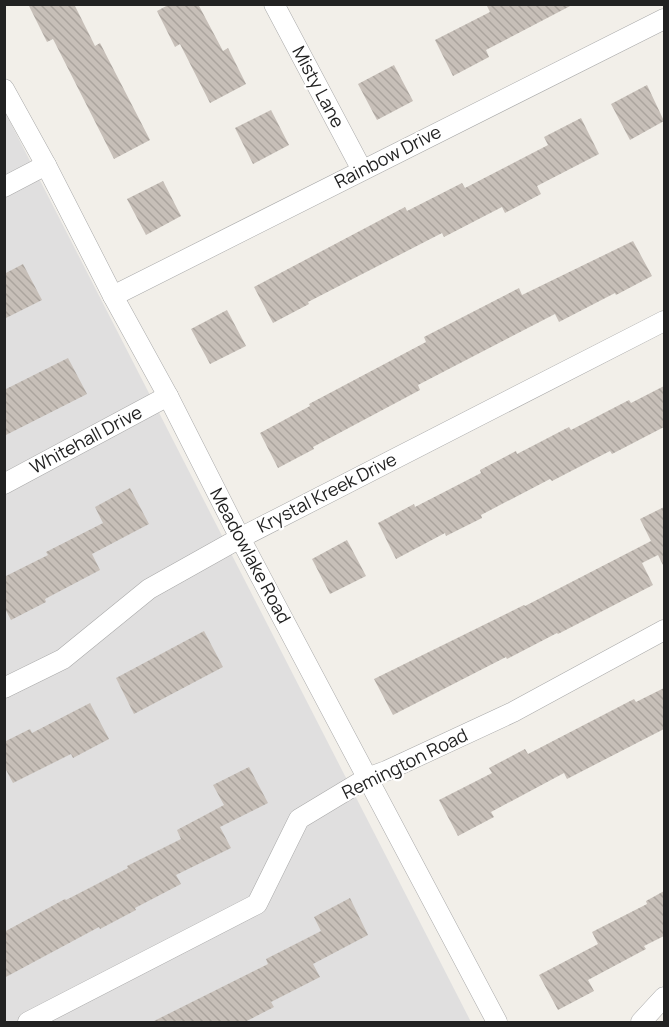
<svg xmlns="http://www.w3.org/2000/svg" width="669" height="1027" font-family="Manrope,sans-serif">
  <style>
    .residential { fill: #e0dfdf }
    .building { fill: url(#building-back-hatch) }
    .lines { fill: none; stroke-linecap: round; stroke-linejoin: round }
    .minor-casing { stroke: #a9a9a9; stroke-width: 21 }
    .minor { stroke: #fff; stroke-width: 20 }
    .labels { text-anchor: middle; stroke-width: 4.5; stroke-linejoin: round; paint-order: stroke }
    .street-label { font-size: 18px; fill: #222; stroke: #fff }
  </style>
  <defs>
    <pattern id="building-back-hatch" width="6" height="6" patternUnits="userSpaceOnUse" patternTransform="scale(1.5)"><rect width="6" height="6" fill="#c7bfb8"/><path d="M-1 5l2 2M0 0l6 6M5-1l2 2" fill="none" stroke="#aba49e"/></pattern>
  </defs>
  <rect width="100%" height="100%" fill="#f2efe9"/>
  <polygon class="residential" points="5,112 471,1022 5,1022"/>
  <g class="building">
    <polygon points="28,4 74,4 95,46 100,43 150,140 114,159 53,39 47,42"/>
    <polygon points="170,4 198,4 223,51 228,48 246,84 210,103 180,44 175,47 157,11"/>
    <polygon points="486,4 574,4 486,50 489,57 453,76 435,40 490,12"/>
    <polygon points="394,65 413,101 377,120 358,84"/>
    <polygon points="647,85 664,121 630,140 611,104"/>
    <polygon points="271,110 289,145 253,164 235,128"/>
    <polygon points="581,118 599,154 537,186 541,194 505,213 502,207 444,237 442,233 308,302 309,304 273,323 254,287 405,207 407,211 462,183 465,188 548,145 544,137"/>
    <polygon points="163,181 181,216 146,235 127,199"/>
    <polygon points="633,241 652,276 616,295 615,293 559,322 555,314 418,385 420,390 313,447 314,449 278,468 260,433 310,406 309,404 426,342 424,337 519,288 522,295"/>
    <polygon points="23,264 42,300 4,319 4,274"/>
    <polygon points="227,310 246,346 210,364 191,329"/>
    <polygon points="68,358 87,394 4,436 4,390"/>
    <polygon points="664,386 664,427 612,454 610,451 552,481 550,479 481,515 482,518 446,536 445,533 396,559 378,523 414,504 415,507 481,473 480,470 516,451 517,454 569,427 571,430 629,400 631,403"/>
    <polygon points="130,488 149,524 92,554 100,570 45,599 46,602 11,620 4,607 4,577 48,555 46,552 103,523 95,507"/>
    <polygon points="664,507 664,567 658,555 642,563 653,585 558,634 557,633 507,659 506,657 393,715 374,679 524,605 525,606 651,541 640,519"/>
    <polygon points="347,540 366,576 330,594 312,559"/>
    <polygon points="204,631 223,667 134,714 116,678"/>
    <polygon points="664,688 664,729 567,779 564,773 491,812 494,817 458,836 439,800 492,773 489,768 525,749 528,754 634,699 636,702"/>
    <polygon points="90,703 109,739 73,758 71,754 13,783 4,766 4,742 30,729 32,733"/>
    <polygon points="249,767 268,803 220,827 231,848 176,875 181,884 135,908 136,910 100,929 99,927 4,978 4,932 65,899 66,900 128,868 127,866 181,839 177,830 224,805 213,785"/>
    <polygon points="664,891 664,936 644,946 646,949 588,980 594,991 558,1010 539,975 598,944 592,932 647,904 646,901"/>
    <polygon points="350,898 368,935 313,964 320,977 271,1002 274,1007 243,1023 150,1023 268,964 266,959 321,931 314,917"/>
  </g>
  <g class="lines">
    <defs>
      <g id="minor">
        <polyline points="274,4 362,170"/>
        <polyline points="4,89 46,165 113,296 168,396 240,538 497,1022"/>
        <polyline points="4,187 46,165"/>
        <polyline points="113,296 664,19"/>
        <polyline points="4,484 168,396"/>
        <polyline points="4,688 63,659 149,589 240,538 664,321"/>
        <polyline points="28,1022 257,904 299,819 367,778 386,771 513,712 664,630"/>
        <polyline points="641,1022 664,997"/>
      </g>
    </defs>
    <use href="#minor" class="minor-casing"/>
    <use href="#minor" class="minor"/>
  </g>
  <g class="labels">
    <g class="street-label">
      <text transform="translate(318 87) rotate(62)" y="6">Misty Lane</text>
      <text transform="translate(388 157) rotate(-27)" y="6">Rainbow Drive</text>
      <text transform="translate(86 440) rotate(-28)" y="6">Whitehall Drive</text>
      <text transform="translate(327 493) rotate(-27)" y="6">Krystal Kreek Drive</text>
      <text transform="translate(250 556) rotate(62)" y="6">Meadowlake Road</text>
      <text transform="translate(405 764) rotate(-26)" y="6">Remington Road</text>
    </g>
  </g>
  <rect width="669" height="1027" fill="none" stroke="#222222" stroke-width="12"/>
</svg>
